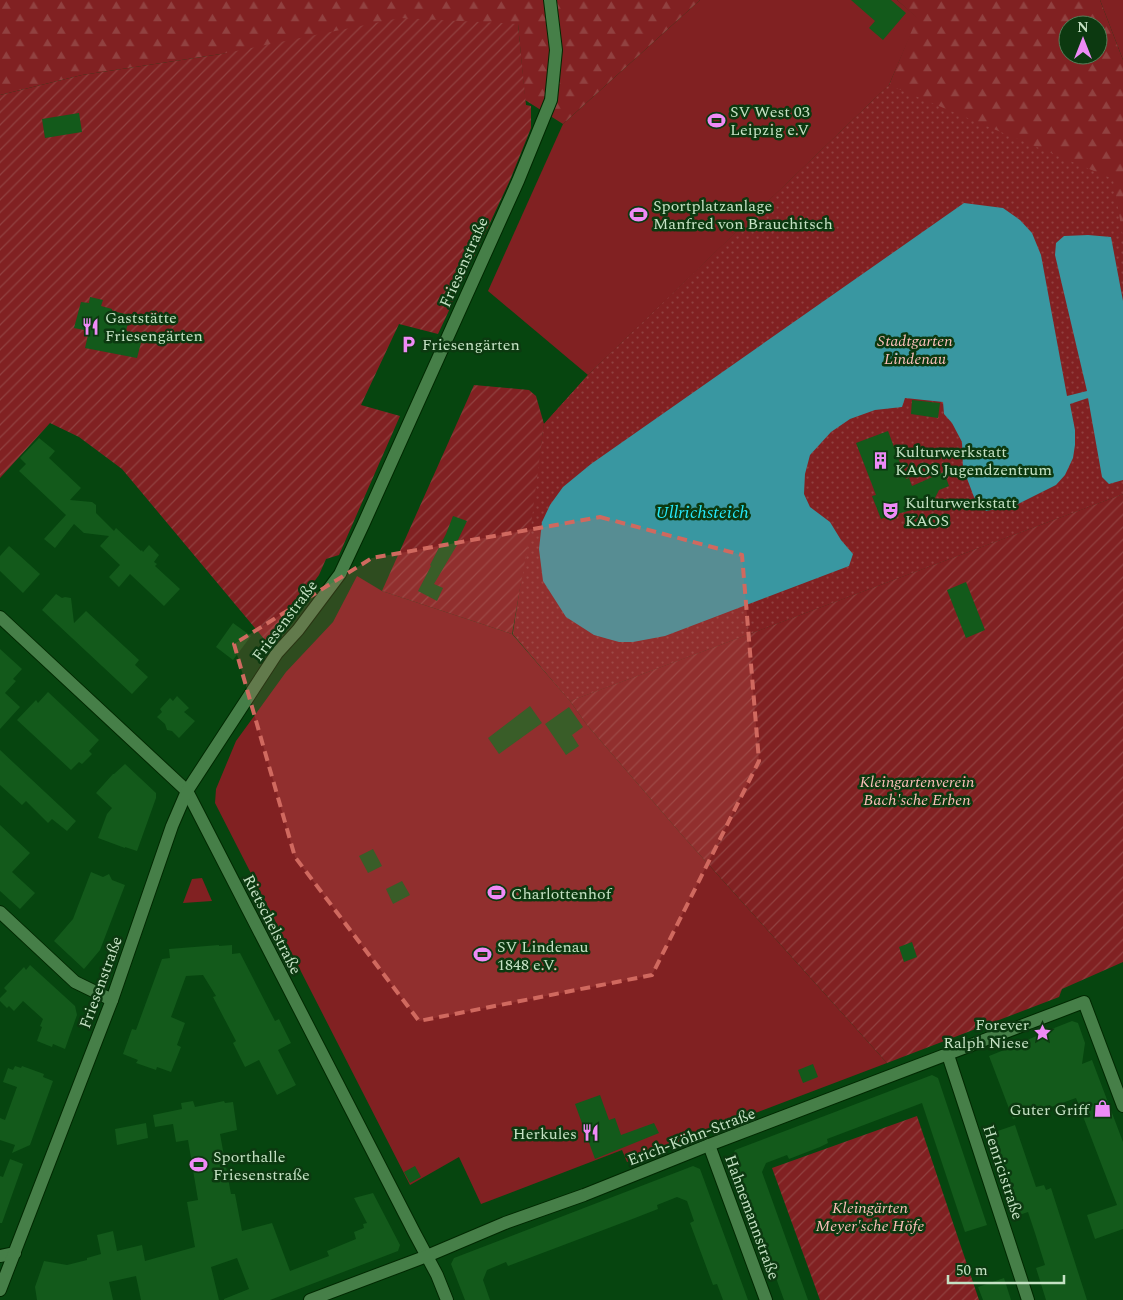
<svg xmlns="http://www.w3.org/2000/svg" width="1123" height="1300" font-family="Spectral,serif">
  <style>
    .grass { fill: #812122 }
    .forest { fill: url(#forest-firs); fill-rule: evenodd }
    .park { fill: url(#park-dots) }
    .garden { fill: url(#garden-furrows) }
    .water { fill: #3997a1 }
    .building { fill: #135a1b }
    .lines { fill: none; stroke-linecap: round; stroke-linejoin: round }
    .minor-casing { stroke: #002901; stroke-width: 14 }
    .tertiary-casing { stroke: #002901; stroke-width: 14 }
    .minor { stroke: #467f48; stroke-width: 12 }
    .tertiary { stroke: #467f48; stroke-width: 12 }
    .marked { fill: #d0695f; fill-opacity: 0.2; stroke: #d0695f; stroke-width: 4; stroke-dasharray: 10 6; stroke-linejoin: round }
    .labels { text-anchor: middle; stroke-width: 5; stroke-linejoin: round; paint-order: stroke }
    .poi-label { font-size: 16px; fill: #c5e2c4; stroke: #0c3910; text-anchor: start }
    .street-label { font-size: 16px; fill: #c5e2c4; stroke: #0c3910 }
    .park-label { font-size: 16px; font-style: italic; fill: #fcbfba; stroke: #0c3910 }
    .water-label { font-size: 18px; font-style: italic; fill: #26e9fa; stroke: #0c3910 }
  </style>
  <defs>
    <pattern id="forest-firs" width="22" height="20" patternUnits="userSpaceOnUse" patternTransform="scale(1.25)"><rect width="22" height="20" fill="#812122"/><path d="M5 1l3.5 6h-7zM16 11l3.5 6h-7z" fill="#914140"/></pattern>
    <pattern id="park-dots" width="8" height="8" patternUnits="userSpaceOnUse" patternTransform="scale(1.25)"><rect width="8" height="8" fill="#812122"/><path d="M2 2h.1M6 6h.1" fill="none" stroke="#914140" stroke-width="1.8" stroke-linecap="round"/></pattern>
    <pattern id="garden-furrows" width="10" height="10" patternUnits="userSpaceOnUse" patternTransform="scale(1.25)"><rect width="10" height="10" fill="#812122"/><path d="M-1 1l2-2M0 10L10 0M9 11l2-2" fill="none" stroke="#914140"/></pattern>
  </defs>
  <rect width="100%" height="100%" fill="#06450f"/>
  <g class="grass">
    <polygon points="700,0 897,0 918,18 889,85 588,375 488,291 563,124"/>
    <polygon points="1100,0 1123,0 1123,60"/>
    <polygon points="357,576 382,591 512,634 570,701 587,725 682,835 887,1063 627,1162 622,1150 481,1204 459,1157 410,1185 215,803 216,789 236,741 286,672 333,622"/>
    <polygon points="202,878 212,901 183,903 192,879"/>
  </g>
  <g class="forest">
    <polygon points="0,0 700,0 563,124 525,100 518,24 221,54 82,75 0,95"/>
    <path d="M897 0H1100L1123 60V494L570 701 513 634 544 424 588 375 657 308 889 85 917 18ZM1068 25H1098V55H1068Z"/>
  </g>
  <polygon class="park" points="889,85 1113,179 1123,237 1123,494 570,701 513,634 530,532 544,424 588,375"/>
  <g class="garden">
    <polygon points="400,18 518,24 526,105 531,106 531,128 510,180 438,334 399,324 361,405 400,416 339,555 326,559 319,575 277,632 265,640 122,469 79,437 50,423 0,478 0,95 82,75 221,54"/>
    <polygon points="474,385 529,390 536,396 544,424 530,532 512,634 382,591"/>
    <polygon points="1123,494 1123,962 1062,989 1059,997 887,1063 682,835 587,725 570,701"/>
    <polygon points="917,1116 979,1300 820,1300 772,1168"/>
  </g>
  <polygon class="water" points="964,203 1003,208 1020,220 1032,233 1041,255 1067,396 1087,391 1055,255 1056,243 1064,236 1088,235 1111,237 1123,301 1123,480 1109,484 1102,477 1088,398 1070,404 1075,430 1075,445 1073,458 1065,475 1056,485 1016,505 986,511 974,497 963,468 962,442 952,423 944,414 943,402 905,398 902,407 875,410 850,419 831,432 810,455 805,474 804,494 810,507 830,522 841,540 853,554 849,566 665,636 633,642 619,642 594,635 566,617 543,581 539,549 542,522 550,505 563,487 591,464"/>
  <g class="building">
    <polygon points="851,0 891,0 906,13 883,40 869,28 875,21"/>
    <polygon points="79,113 82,132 45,138 42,119"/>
    <polygon points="90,297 103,300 101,306 112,309 112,311 130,315 126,331 143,335 137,358 85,348 89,331 74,328 81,302 89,303"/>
    <polygon points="912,400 940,403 938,418 911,414"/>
    <polygon points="888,431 906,479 909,478 912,486 944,472 949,486 939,490 934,500 919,506 919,507 905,512 896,514 895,513 881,519 872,496 876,495 856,443"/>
    <polygon points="39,438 55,451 49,458 81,488 70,500 92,502 96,505 96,513 114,531 116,528 141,551 142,550 143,552 149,545 159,555 154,562 157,564 155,566 180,589 164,606 130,574 119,587 109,577 120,565 100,546 109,536 84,533 74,524 55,548 44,539 66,515 19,471 26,464 20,458"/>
    <polygon points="453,516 467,521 456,544 457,545 434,584 443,588 437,601 418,591 431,566 430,565 446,534"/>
    <polygon points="9,546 40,574 23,593 0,571 0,556"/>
    <polygon points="966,582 985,630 966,638 947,590"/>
    <polygon points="56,594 62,598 65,597 71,598 74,623 86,611 139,660 135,665 148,677 132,694 42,610"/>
    <polygon points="233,623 251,636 233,660 216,647"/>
    <polygon points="0,649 22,669 13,679 16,681 5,693 20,707 0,729"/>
    <polygon points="48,692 99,740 89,751 92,754 82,764 79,762 71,770 17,720 36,700 38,703"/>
    <polygon points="177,696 189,708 184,712 195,721 179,738 172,731 167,730 165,724 157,717 162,712 160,709 170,698 173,701"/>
    <polygon points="530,706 542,723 499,754 488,738"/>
    <polygon points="569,707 583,727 572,735 579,746 566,755 545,724"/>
    <polygon points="0,750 76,821 67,831 52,819 48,823 26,801 22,805 0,785"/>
    <polygon points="125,764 156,793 156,798 137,851 125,847 125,848 98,838 107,814 112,808 96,793 113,774 114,774"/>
    <polygon points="0,825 30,853 12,872 35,893 20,909 0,891"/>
    <polygon points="373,849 382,866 368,873 359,856"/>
    <polygon points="91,872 103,877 109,874 112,880 125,885 100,950 84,969 54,941 73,919"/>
    <polygon points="402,881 410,895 393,904 386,889"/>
    <polygon points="912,942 917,957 904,962 899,947"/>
    <polygon points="219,945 219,946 232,945 232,954 240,953 275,1021 279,1019 291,1043 278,1050 296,1085 277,1095 259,1060 245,1067 233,1043 236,1041 213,997 216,996 203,975 186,976 171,1017 185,1023 177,1045 181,1047 171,1072 157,1067 156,1070 136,1063 138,1060 123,1054 132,1029 136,1030 162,959 170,958 169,949"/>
    <polygon points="30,965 75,1006 77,1015 65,1049 53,1044 52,1047 37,1041 42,1027 40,1026 43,1019 23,1001 14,1011 9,1006 7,1008 0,1001 0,998 7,991 4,988 24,967 26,970"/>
    <polygon points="1072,1021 1078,1023 1085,1043 1082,1064 1092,1060 1123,1142 1123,1229 1095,1239 1087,1215 1117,1205 1076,1098 1051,1107 1050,1105 1013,1119 989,1056 1027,1041 1027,1040 1039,1035 1039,1034"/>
    <polygon points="813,1064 818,1077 803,1083 798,1070"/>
    <polygon points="15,1066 21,1068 22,1066 44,1074 43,1077 53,1081 30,1145 12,1153 15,1145 0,1140 0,1118 5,1120 17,1087 3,1082 8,1068 13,1070"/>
    <polygon points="932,1075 938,1078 987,1225 965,1232 922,1103 827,1139 828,1143 820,1147 789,1159 787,1155 766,1163 762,1172 808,1300 784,1300 732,1157 735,1150"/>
    <polygon points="600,1095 609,1120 615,1118 621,1135 654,1123 659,1133 595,1159 575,1104"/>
    <polygon points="193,1101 195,1107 224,1101 225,1103 233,1102 237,1130 220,1134 231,1194 235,1194 242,1231 272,1223 290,1271 329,1256 327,1251 356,1239 354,1232 364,1228 363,1224 367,1223 354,1198 373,1193 400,1245 398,1251 270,1300 224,1300 224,1299 249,1289 237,1258 211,1267 219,1300 141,1300 136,1276 109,1282 113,1300 37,1300 35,1287 44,1261 67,1265 87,1260 87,1258 101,1254 97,1235 113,1231 117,1251 142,1245 145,1261 195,1247 187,1202 198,1200 188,1140 176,1142 173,1124 155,1127 153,1115 182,1109 181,1103"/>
    <polygon points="146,1123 148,1138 117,1145 115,1129"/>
    <polygon points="1015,1125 1036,1187 1044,1185 1046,1190 1051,1188 1087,1300 1046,1300 1036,1268 1045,1265 1035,1233 1028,1212 1019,1215 992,1133"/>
    <polygon points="10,1159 23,1164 2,1223 0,1223 0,1176 3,1177"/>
    <polygon points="415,1166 421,1177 410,1183 404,1172"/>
    <polygon points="693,1166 700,1169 748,1300 723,1300 717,1284 713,1285 690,1223 694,1221 687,1201 677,1197 657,1205 658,1209 635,1218 508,1266 506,1262 487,1270 483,1280 490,1300 465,1300 451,1264 454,1258"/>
    <polygon points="1004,1278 1011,1300 983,1300 978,1287"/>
  </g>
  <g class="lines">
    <defs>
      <g id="minor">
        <polyline points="0,617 187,791 414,1232 437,1275 447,1300"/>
        <polyline points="0,912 75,982 112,1000"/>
        <polyline points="948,1055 1028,1300"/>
        <polyline points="709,1145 766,1300"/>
        <polyline points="0,1256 15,1253"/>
        <polyline points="310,1300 427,1256 505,1223 584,1195 709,1145 1084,1002 1123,1106"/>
      </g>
      <polyline id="tertiary" points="0,1290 112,1000 172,826 187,791 277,653 298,630 340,574 363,525 518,181 551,100 556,50 550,0"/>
    </defs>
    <use href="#minor" class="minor-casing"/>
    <use href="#tertiary" class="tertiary-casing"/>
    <use href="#minor" class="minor"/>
    <use href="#tertiary" class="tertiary"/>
  </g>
  <path class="marked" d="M600 517 742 555 759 761 652 975 419 1021 295 857 234 644 372 558Z"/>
  <defs>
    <symbol id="stadium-bare" viewBox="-9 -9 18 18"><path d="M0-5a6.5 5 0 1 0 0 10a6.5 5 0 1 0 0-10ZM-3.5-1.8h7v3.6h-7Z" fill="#ef8bf7" stroke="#0c3910" stroke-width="2.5" paint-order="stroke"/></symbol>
    <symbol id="restaurant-bare" viewBox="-9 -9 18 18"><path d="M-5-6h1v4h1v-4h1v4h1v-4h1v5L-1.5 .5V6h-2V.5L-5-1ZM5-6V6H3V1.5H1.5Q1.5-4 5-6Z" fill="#ef8bf7" stroke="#0c3910" stroke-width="2.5" paint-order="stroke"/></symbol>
    <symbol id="parking-bare" viewBox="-9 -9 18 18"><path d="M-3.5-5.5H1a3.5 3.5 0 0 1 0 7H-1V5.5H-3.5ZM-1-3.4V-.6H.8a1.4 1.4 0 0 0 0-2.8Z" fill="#ef8bf7" stroke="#0c3910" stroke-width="2.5" paint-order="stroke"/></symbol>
    <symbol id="building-bare" viewBox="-9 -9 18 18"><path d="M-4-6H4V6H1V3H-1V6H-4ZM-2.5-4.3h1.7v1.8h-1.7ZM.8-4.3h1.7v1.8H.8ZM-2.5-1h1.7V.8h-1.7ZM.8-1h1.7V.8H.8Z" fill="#ef8bf7" stroke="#0c3910" stroke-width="2.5" paint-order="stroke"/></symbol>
    <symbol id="theatre-bare" viewBox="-9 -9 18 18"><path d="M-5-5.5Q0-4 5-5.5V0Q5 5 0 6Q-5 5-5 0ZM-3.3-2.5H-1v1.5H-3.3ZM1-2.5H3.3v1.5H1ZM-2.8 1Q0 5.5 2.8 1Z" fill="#ef8bf7" stroke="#0c3910" stroke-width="2.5" paint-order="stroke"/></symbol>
    <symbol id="sight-bare" viewBox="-9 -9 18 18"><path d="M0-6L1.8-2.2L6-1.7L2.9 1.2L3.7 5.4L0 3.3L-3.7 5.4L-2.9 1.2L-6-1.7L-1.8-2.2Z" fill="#ef8bf7" stroke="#0c3910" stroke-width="2.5" paint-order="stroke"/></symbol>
    <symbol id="shop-bare" viewBox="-9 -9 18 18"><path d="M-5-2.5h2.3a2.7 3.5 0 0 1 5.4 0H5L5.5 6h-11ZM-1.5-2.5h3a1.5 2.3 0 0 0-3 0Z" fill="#ef8bf7" stroke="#0c3910" stroke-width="2.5" paint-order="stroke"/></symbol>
  </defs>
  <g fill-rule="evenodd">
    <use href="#stadium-bare" x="704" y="108" width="25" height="25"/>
    <use href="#stadium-bare" x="626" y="202" width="25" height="25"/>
    <use href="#restaurant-bare" x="78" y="314" width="25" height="25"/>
    <use href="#parking-bare" x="396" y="332" width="25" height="25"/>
    <use href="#building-bare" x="868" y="448" width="25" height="25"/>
    <use href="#theatre-bare" x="878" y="498" width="25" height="25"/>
    <use href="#stadium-bare" x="484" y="880" width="25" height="25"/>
    <use href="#stadium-bare" x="470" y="942" width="25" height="25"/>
    <use href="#sight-bare" x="1030" y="1020" width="25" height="25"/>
    <use href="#shop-bare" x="1090" y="1096" width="25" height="25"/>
    <use href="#restaurant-bare" x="578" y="1120" width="25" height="25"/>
    <use href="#stadium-bare" x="186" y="1152" width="25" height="25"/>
  </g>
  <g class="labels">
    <g class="poi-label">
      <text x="730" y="117">SV West 03<tspan x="730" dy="18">Leipzig e.V</tspan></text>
      <text x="653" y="211">Sportplatzanlage<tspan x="653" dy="18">Manfred von Brauchitsch</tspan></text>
      <text x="105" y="323">Gaststätte<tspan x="105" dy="18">Friesengärten</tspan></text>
      <text x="422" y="350">Friesengärten</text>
      <text x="895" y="457">Kulturwerkstatt<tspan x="895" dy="18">KAOS Jugendzentrum</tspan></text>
      <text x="905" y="508">Kulturwerkstatt<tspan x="905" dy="18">KAOS</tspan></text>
      <text x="511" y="899">Charlottenhof</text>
      <text x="497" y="952">SV Lindenau<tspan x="497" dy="18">1848 e.V.</tspan></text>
      <text x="1029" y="1030" text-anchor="end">Forever<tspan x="1029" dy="18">Ralph Niese</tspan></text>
      <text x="1089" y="1115" text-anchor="end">Guter Griff</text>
      <text x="577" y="1139" text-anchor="end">Herkules</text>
      <text x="213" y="1162">Sporthalle<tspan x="213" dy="18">Friesenstraße</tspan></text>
    </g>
    <g class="street-label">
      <text transform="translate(463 262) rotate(-66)" y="6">Friesenstraße</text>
      <text transform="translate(284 620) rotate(-53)" y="6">Friesenstraße</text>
      <text transform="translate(273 924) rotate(63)" y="6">Rietschelstraße</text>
      <text transform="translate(100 982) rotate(-70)" y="6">Friesenstraße</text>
      <text transform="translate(691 1136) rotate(-21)" y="6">Erich-Köhn-Straße</text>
      <text transform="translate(1004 1172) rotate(72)" y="6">Henricistraße</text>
      <text transform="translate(753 1217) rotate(70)" y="6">Hahnemannstraße</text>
    </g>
    <g class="park-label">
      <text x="915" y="346">Stadtgarten<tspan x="915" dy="18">Lindenau</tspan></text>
      <text x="917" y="787">Kleingartenverein<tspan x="917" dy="18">Bach'sche Erben</tspan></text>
      <text x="870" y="1213">Kleingärten<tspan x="870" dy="18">Meyer'sche Höfe</tspan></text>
    </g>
    <g class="water-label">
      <text x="702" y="518">Ullrichsteich</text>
    </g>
  </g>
  <g transform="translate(1083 40)"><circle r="24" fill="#0c3910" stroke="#567d58"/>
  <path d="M0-4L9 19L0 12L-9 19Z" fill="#ef8bf7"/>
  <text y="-8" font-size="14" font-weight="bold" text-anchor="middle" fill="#c5e2c4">N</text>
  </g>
  <path d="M948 1275v8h116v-8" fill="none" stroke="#c5e2c4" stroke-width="2.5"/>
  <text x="956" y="1275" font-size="15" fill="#c5e2c4" stroke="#0c3910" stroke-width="4" paint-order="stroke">50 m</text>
</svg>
